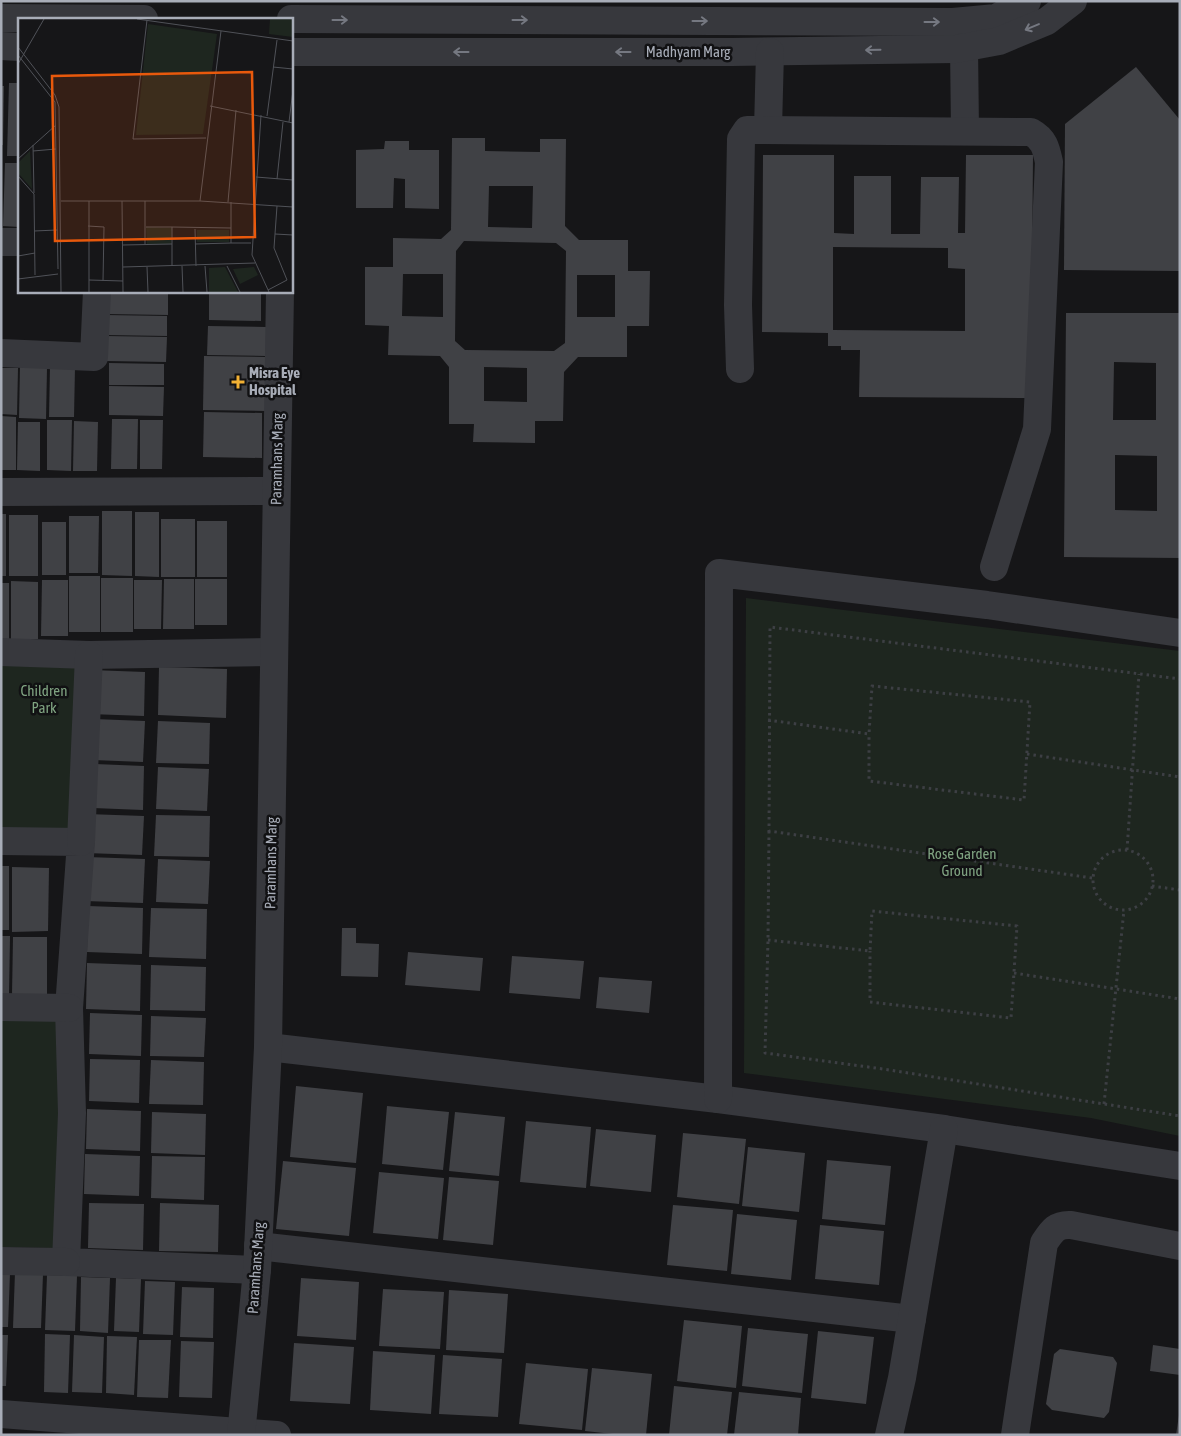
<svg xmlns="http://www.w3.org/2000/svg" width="1181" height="1436" font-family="'Asap Condensed',sans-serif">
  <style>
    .green { fill: #1e261f }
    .building { fill: #404145; fill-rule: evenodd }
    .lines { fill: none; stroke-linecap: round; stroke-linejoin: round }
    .path { stroke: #3d3f44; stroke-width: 3; stroke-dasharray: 2.5 4; stroke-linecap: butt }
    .minor { stroke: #37383d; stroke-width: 28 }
    .oneway { stroke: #757881 }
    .poi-dot { fill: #f2b134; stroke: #111113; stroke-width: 2 }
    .labels { text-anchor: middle; stroke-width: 5; stroke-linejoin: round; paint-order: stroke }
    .street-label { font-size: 15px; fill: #a8adb8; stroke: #111113 }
    .poi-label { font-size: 15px; font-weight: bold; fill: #a8adb8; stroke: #111113; text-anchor: start }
    .park-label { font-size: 15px; fill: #7fa381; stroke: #111113 }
    .inset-road { fill: none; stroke: #505258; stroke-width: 1 }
    .view { fill: #e8590c; fill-opacity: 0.15; stroke: #e8590c; stroke-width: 2.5 }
    .inset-edge { fill: none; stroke: #a8adb8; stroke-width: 2.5 }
  </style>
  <rect width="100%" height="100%" fill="#161618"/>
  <g class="green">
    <polygon points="746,598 1180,651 1180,1136 1091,1118 744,1073"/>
    <polygon points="89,655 75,841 1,837 1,658"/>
    <polygon points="1,1018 60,1019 56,1248 1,1247"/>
  </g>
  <g class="building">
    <polygon points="1136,67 1180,120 1180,271 1064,270 1065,124"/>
    <polygon points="9,83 19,83 19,156 7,156"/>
    <polygon points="1,86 4,86 3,145 1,145"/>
    <path d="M452 138H485V151L540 152V139H566L565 226 579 240H628V271H650L649 326H627V357H578L564 372 563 421H535V443L473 442 474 424H449V367L440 356 388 355 389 326 365 325V267H393V238L441 239 451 230ZM489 186H533L532 228 488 227ZM464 241 556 243 566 251 565 343 554 351 465 350 455 341 456 251ZM403 274H443V317L402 316ZM577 275H615V317H577ZM484 367 527 368V402L484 401Z"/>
    <polygon points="385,141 409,141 409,150 439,150 439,209 405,208 405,179 394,178 393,208 356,208 356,150 384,149"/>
    <path d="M763 155H834V233L854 234V176H891V234H920L921 177H959L958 233H965L966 155H1033L1031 398 859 397 860 350H841V346H828V333L762 332ZM833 247 948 248V268L965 269V331L833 330Z"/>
    <polygon points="5,163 19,163 19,227 3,226"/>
    <polygon points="209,291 261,292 261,321 209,320"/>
    <polygon points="106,292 168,293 168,315 106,314"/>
    <path d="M1066 313H1180V558L1064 557ZM1114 362 1156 363V420H1113ZM1115 455 1157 456V511L1115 510Z"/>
    <polygon points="106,315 167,316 167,336 106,335"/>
    <polygon points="208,326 266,327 266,356 207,355"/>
    <polygon points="106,336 167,337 166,362 106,361"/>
    <polygon points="204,356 266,357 265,411 203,410"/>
    <polygon points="109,363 164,364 164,385 109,385"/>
    <polygon points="20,367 47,368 46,419 19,418"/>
    <polygon points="50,367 75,367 74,417 49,417"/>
    <polygon points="1,368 18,368 17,415 1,414"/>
    <polygon points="109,386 164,387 163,416 109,415"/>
    <polygon points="204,412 262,413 262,458 203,457"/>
    <polygon points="1,416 16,417 16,470 1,470"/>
    <polygon points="112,419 138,419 137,469 111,469"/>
    <polygon points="47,420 72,420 71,471 47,470"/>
    <polygon points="140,420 163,420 162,469 140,469"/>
    <polygon points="74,421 98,422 97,471 73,471"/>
    <polygon points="18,422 40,422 40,471 17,470"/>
    <polygon points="102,511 132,511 132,576 102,575"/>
    <polygon points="135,512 159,512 159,577 135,576"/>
    <rect x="1" y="514" width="5" height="62"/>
    <rect x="9" y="515" width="29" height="61"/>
    <polygon points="69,516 99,516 98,573 69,573"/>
    <rect x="161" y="519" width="34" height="58"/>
    <rect x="197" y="521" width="30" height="56"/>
    <rect x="42" y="522" width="24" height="53"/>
    <rect x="69" y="576" width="31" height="56"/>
    <rect x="101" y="578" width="32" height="54"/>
    <polygon points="164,579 194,579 194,629 163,629"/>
    <rect x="195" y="579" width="32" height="46"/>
    <polygon points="42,580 68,580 68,636 41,636"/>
    <polygon points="134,580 162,580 161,629 134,629"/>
    <polygon points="11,581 38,582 38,639 11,639"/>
    <rect x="1" y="583" width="8" height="57"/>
    <polygon points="159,667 227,669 226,718 158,715"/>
    <polygon points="91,670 145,672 144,716 90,714"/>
    <polygon points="94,719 145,721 143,762 93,760"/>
    <polygon points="158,721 210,723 209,764 156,763"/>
    <polygon points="95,764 144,766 143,810 93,808"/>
    <polygon points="158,767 209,769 207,811 156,809"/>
    <polygon points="87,814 144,816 142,855 86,853"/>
    <polygon points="156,815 210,816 209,857 154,856"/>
    <polygon points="87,857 145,859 143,903 85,901"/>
    <polygon points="158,859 210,861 208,904 156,902"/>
    <rect x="1" y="866" width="8" height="64"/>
    <polygon points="12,867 49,868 48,931 12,932"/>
    <polygon points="88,906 143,908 142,954 87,952"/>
    <polygon points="151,908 207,909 206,959 149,957"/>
    <polygon points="342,928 356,928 356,943 379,944 378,977 341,976"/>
    <polygon points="1,936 10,936 9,995 1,995"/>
    <polygon points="13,937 47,937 47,995 12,995"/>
    <polygon points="408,952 483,958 480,991 405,985"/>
    <polygon points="512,956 584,961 580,999 509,993"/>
    <polygon points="87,963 141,965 140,1011 86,1009"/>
    <polygon points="151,965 206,967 205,1011 150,1010"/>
    <polygon points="599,977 652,981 649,1013 596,1008"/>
    <polygon points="90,1013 142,1015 141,1056 89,1054"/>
    <polygon points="151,1016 206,1018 204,1057 150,1056"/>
    <polygon points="90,1059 140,1060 139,1103 89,1101"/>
    <polygon points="151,1060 204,1062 203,1105 149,1104"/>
    <polygon points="296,1086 363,1093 356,1163 290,1157"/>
    <polygon points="387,1106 449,1112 443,1170 382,1164"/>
    <polygon points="87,1109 141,1111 140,1151 86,1149"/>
    <polygon points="152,1112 206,1114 205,1155 151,1153"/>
    <polygon points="455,1112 505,1117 499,1176 449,1171"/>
    <polygon points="526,1121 591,1127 586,1188 520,1182"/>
    <polygon points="596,1129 656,1135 651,1192 590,1186"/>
    <polygon points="683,1133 746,1139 739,1204 677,1197"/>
    <polygon points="748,1147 805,1153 799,1212 742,1206"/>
    <polygon points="85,1154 140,1156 139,1196 84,1194"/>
    <polygon points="152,1156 205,1157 204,1200 151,1198"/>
    <polygon points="827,1160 891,1166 885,1225 822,1219"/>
    <polygon points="283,1161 356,1168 349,1236 276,1229"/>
    <polygon points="379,1172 444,1178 438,1239 373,1233"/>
    <polygon points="449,1177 499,1181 493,1245 443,1240"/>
    <polygon points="89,1203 144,1204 143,1250 88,1248"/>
    <polygon points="160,1203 219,1205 218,1252 159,1251"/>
    <polygon points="673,1205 733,1210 727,1271 667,1265"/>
    <polygon points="737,1214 797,1220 791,1280 731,1274"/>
    <polygon points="820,1225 884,1231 879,1285 815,1279"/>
    <polygon points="15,1272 43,1274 41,1328 13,1328"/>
    <polygon points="1,1273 10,1273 8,1327 1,1327"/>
    <polygon points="47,1275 77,1276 75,1331 45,1330"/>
    <polygon points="81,1277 110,1278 108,1333 80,1331"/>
    <polygon points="116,1278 141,1279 139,1332 114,1331"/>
    <polygon points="301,1278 359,1282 356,1340 297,1336"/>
    <polygon points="145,1281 175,1282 173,1335 143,1334"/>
    <polygon points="182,1287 214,1288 213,1338 180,1337"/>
    <polygon points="383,1289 444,1292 440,1349 379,1346"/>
    <polygon points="449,1290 508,1294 504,1353 446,1350"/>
    <polygon points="684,1320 742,1326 736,1388 677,1381"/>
    <polygon points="748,1328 808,1334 802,1393 742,1386"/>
    <polygon points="818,1331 874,1337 866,1404 811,1398"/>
    <polygon points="45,1334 70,1335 68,1393 44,1392"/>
    <polygon points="1,1335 8,1335 6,1386 1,1386"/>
    <polygon points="74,1335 104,1337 102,1393 72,1392"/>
    <polygon points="107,1336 137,1337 134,1395 106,1393"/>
    <polygon points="139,1340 171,1340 168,1398 137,1397"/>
    <polygon points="181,1341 214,1342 212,1398 179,1397"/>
    <polygon points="294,1343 354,1347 350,1404 290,1401"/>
    <polygon points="1153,1345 1180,1349 1180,1375 1150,1371"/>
    <polygon points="1060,1349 1113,1357 1117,1363 1109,1412 1104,1418 1052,1410 1046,1404 1054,1354"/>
    <polygon points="373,1351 435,1355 431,1414 370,1410"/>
    <polygon points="443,1355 502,1359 498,1417 439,1414"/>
    <polygon points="526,1363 588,1369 582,1430 519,1424"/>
    <polygon points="592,1368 652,1374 646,1435 622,1435 585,1431"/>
    <polygon points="674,1386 732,1392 727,1435 669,1435"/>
    <polygon points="739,1392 801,1398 798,1435 734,1435"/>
    <polygon points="1179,1415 1180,1435 1176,1435"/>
  </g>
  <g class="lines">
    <g class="path">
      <polyline points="768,720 869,734 872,686 1030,702 1024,800 869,781 869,734"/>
      <polyline points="1027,754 1180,777"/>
      <polyline points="769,831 768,940 765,1053 883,1069 1180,1116"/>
      <circle cx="1123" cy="880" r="30"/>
      <polyline points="1127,850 1139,674"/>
      <polyline points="1092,878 769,831 770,627 1180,679"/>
      <polyline points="1152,886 1180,890"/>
      <polyline points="768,940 870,951 872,911 1017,926 1011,1018 870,1002 870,951"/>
      <polyline points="1014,973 1180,999"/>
      <polyline points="1104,1104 1124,910"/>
    </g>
    <g class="minor">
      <polyline points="1,18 144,19"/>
      <polyline points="291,19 953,22 996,18 1027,1"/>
      <polyline points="1,46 19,47"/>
      <polyline points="964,47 965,131"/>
      <polyline points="291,52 732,52 956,49 999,41 1047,21 1073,1"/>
      <polyline points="768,129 770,52"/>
      <polyline points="1,242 19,242"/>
      <polyline points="1,353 94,357 97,291"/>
      <path d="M740 369 738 305 741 139 747 130 1031 132C1044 139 1046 148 1049 162L1037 429 994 567"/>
      <polyline points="1,492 276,491"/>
      <polyline points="1,652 89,655 273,652"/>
      <polyline points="1,841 81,842 69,1008 72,1113 66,1262 257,1270"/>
      <polyline points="81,842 89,655"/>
      <polyline points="1,1007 69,1008"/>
      <polyline points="268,1047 718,1099 944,1129 1180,1166"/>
      <polyline points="718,1099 719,573 987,605 1180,633"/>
      <polyline points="258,1246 912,1319"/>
      <polyline points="1,1261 66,1262"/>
      <polyline points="1,1414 277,1435"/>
      <polyline points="241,1435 257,1270 268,1047 280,291"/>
      <polyline points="889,1435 902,1378 944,1129"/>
      <path d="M1015 1435 1044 1243C1052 1231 1056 1224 1071 1225L1180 1246"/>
    </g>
  </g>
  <defs><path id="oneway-shaft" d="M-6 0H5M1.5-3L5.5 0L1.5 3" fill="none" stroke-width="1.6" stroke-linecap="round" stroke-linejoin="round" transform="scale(1.25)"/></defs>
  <g class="oneway">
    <use href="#oneway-shaft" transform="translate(340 20)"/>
    <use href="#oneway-shaft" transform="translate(520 20)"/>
    <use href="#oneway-shaft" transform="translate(700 21)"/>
    <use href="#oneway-shaft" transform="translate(932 22)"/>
    <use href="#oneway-shaft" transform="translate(1032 27) rotate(157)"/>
    <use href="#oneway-shaft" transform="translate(873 50) rotate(179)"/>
    <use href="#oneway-shaft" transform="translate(461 52) rotate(-180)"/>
    <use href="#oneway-shaft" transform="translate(623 52) rotate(-180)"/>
  </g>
  <path class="poi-dot" d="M235.5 374.5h5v5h5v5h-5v5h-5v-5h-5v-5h5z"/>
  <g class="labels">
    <g class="street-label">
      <text x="688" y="57">Madhyam Marg</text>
      <text transform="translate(277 459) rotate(-89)" y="5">Paramhans Marg</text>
      <text transform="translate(271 863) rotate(-89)" y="5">Paramhans Marg</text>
      <text transform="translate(256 1268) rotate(-86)" y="5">Paramhans Marg</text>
    </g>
    <g class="poi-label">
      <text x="249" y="378">Misra Eye<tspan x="249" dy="17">Hospital</tspan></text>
    </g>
    <g class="park-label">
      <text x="44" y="696">Children<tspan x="44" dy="17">Park</tspan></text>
      <text x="962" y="859">Rose Garden<tspan x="962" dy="17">Ground</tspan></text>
    </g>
  </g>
  <g transform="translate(18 18)">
    <rect width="275" height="275" fill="#161618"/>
    <path d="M252 1H275V19L251 16ZM130 6 199 16 185 116 118 117ZM12 133 14 171 0 155V145ZM128 209 154 210 153 226H129ZM179 212H211V224H179ZM207 249 220 274H191V250ZM236 249 240 257 222 266 215 251Z" fill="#1e261f"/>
    <path class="inset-road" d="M119 1 275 23M129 2 115 121 188 120M0 29 37 77 41 89 43 274M0 37 37 84 40 251M0 46 26 1M255 49 275 51M192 88 275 105M243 97 234 237 251 274M249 98 259 22M271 104 275 72M15 127 16 175M15 133 38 131M0 141 38 107M0 158 16 176 17 257M238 159 275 162M259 161 265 104M43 183H182L275 189M71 183V274M104 183 105 274M127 183V226M182 183 203 13M210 184 218 92M259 188 257 216 275 217M70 208 86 209 85 263M128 209H154M213 210V225H233M177 211 178 248M16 213 39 212M154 226V248M177 226 213 225M105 227 154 226V209L213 210V184M0 238 17 235M164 248 165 274M187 248 189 274M209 248 222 274M105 249 237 245M129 249 130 274M0 261 40 256M71 262 105 263M250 272 269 262 256 230 257 216"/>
    <path class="view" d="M234 54 237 219 37 223 34 58Z"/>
    <rect width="275" height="275" class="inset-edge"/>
  </g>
  <rect width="1181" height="1436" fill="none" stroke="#a8adb8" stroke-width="5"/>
</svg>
